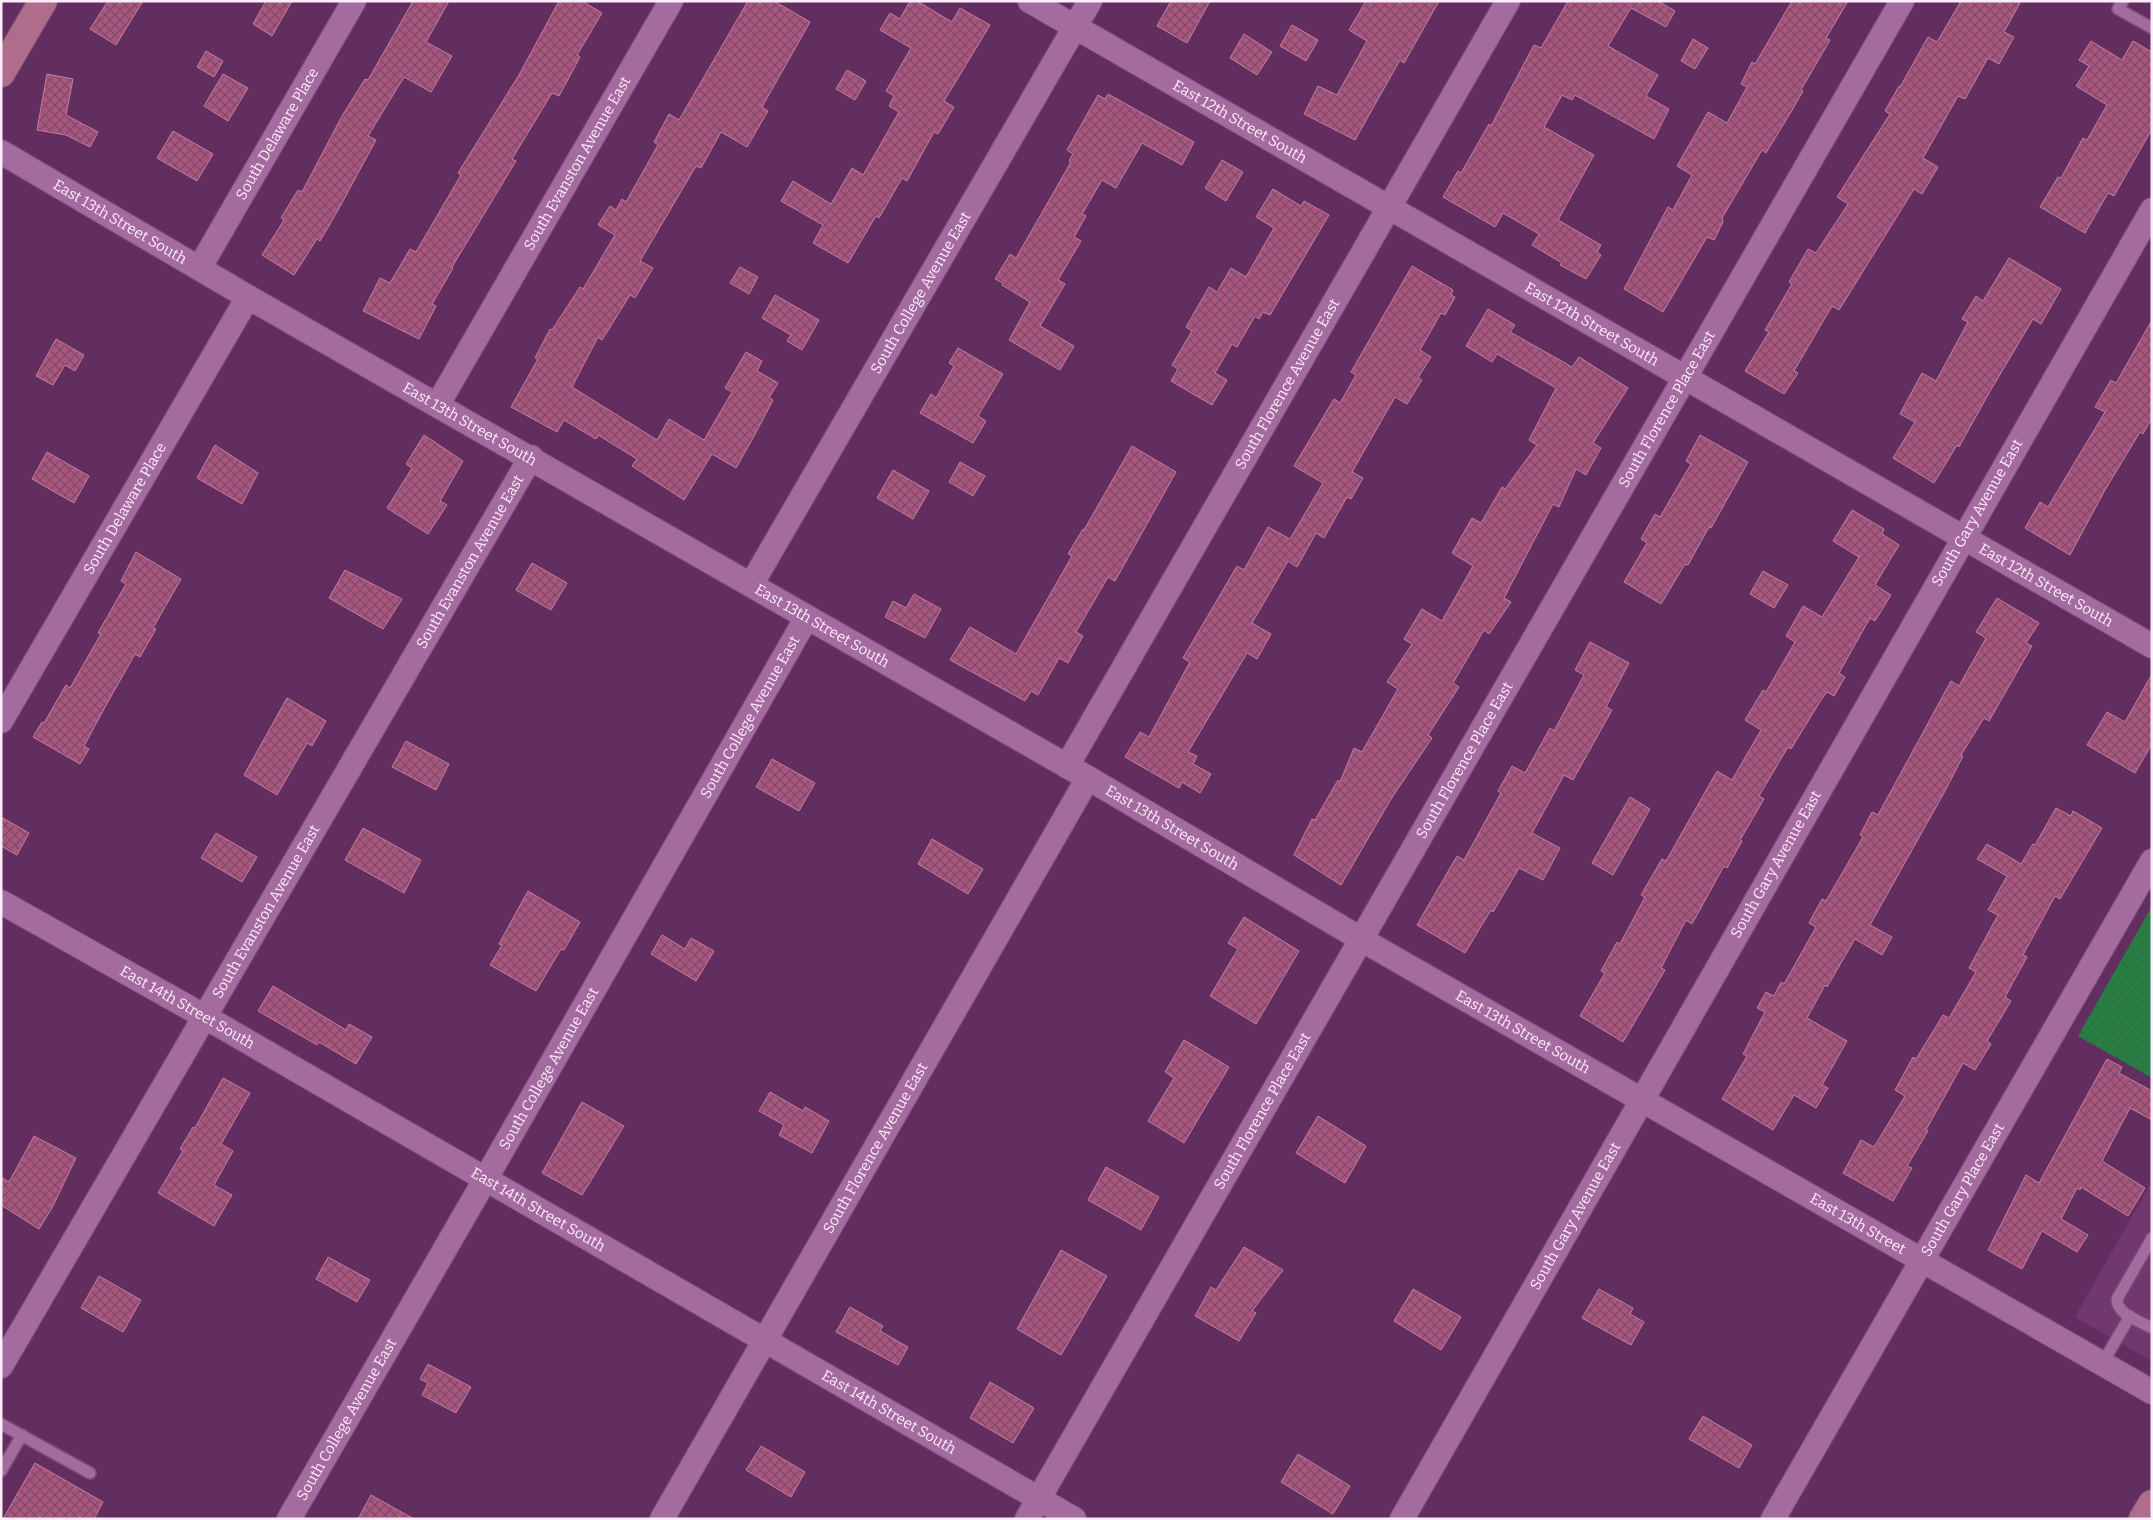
<svg xmlns="http://www.w3.org/2000/svg" width="2153" height="1520" font-family="Bitter,serif">
  <style>
    .built { fill: #71386d }
    .park { fill: url(#park-dots) }
    .building { fill: url(#building-cross-hatch); stroke: #c67d9f }
    .lines { fill: none; stroke-linecap: round; stroke-linejoin: round }
    .lane-casing { stroke: #764b73; stroke-width: 14 }
    .street-casing { stroke: #764b73; stroke-width: 26 }
    .secondary-casing { stroke: #764b73; stroke-width: 30 }
    .lane { stroke: #a46b9e; stroke-width: 11 }
    .street { stroke: #a46b9e; stroke-width: 24 }
    .secondary { stroke: #b06c8b; stroke-width: 28 }
    .labels { text-anchor: middle; stroke-width: 5; stroke-linejoin: round; paint-order: stroke }
    .street-label { font-size: 15px; fill: #ffecfc; stroke: #622e5f }
  </style>
  <defs>
    <pattern id="park-dots" width="8" height="8" patternUnits="userSpaceOnUse" patternTransform="scale(1.25)"><rect width="8" height="8" fill="#277d42"/><path d="M2 2h.1M6 6h.1" fill="none" stroke="#3a6247" stroke-width="1.8" stroke-linecap="round"/></pattern>
    <pattern id="building-cross-hatch" width="8" height="8" patternUnits="userSpaceOnUse" patternTransform="scale(1.25)"><rect width="8" height="8" fill="#aa547f"/><path d="M0 0l8 8M0 8l8-8" fill="none" stroke="#7b4e66"/></pattern>
  </defs>
  <rect width="100%" height="100%" fill="#622e5f"/>
  <polygon class="built" points="2152,1181 2152,1361 2075,1317"/>
  <polygon class="park" points="2152,906 2152,1078 2078,1036"/>
  <g class="building">
    <polygon points="108,1 143,1 116,45 90,29"/>
    <polygon points="266,1 292,1 272,36 253,24"/>
    <polygon points="413,1 449,1 426,42 452,56 431,92 404,77 368,136 376,140 337,212 320,241 317,239 294,275 262,255 284,220 281,218 298,190 302,192 342,116 365,79 368,80"/>
    <polygon points="559,1 582,1 602,13 577,55 580,57 559,96 552,93 512,159 516,161 452,267 453,268 432,304 436,306 419,339 363,311 380,278 390,283 410,249 416,252 461,175 458,173 519,75"/>
    <polygon points="748,1 774,1 810,22 762,107 768,111 747,147 721,132 701,168 696,166 640,261 653,268 635,298 630,295 602,340 598,337 572,387 657,440 669,419 704,440 732,392 725,388 746,352 762,361 757,371 778,383 769,398 773,400 753,438 736,468 712,454 684,500 632,466 637,459 598,435 596,439 564,420 557,432 511,407 538,359 535,358 550,329 552,330 580,287 583,289 615,235 598,225 610,206 616,210 622,199 626,202 658,145 654,142 669,114 679,120"/>
    <polygon points="910,1 917,1 952,22 960,8 990,25 944,101 954,107 938,134 934,132 907,181 902,178 879,218 876,216 848,263 813,243 823,225 781,201 793,181 831,204 852,168 863,175 899,112 889,106 894,96 886,91 911,48 880,30 890,13 900,19"/>
    <polygon points="1171,1 1210,1 1187,43 1157,26"/>
    <polygon points="1366,1 1439,1 1404,63 1400,60 1355,140 1304,114 1318,86 1337,95 1367,41 1349,30"/>
    <polygon points="1568,1 1658,1 1675,11 1666,27 1631,8 1608,46 1658,75 1646,96 1669,109 1654,139 1575,95 1572,100 1562,95 1544,127 1594,155 1558,220 1601,245 1597,252 1601,255 1586,279 1560,265 1562,263 1532,245 1539,234 1503,213 1495,227 1443,197 1458,171 1461,173 1489,124 1491,126 1534,45 1541,48"/>
    <polygon points="1792,1 1848,1 1826,38 1830,40 1801,90 1803,91 1791,112 1766,153 1762,150 1722,218 1723,222 1714,240 1707,237 1663,312 1624,289 1668,207 1673,210 1692,175 1677,166 1708,112 1727,123 1747,87 1741,84 1752,62 1755,64"/>
    <polygon points="1961,1 2021,1 2004,32 2014,37 1999,64 1988,58 1965,99 1958,96 1923,158 1938,167 1922,194 1914,189 1839,310 1832,306 1794,371 1798,373 1784,394 1745,371 1769,332 1765,330 1792,284 1789,282 1808,249 1816,253 1848,204 1837,197 1890,114 1885,111 1899,86 1900,87 1928,37 1937,42"/>
    <polygon points="1292,25 1318,40 1306,61 1280,46"/>
    <polygon points="1244,34 1272,52 1257,75 1230,58"/>
    <polygon points="1693,39 1708,48 1695,69 1681,61"/>
    <polygon points="2091,41 2122,60 2133,41 2152,52 2152,129 2114,196 2108,193 2085,233 2040,207 2058,177 2061,178 2083,138 2087,140 2107,105 2076,86 2089,66 2079,60"/>
    <polygon points="206,51 223,61 214,77 197,67"/>
    <polygon points="847,70 866,81 855,100 836,89"/>
    <polygon points="47,74 73,79 66,115 98,132 90,147 66,135 37,130"/>
    <polygon points="223,74 248,88 228,121 204,106"/>
    <polygon points="1108,94 1194,142 1182,165 1142,143 1116,188 1102,180 1082,214 1086,216 1074,237 1081,241 1058,280 1065,284 1040,326 1074,346 1060,370 1009,340 1030,302 1002,285 1003,283 995,279 1010,254 1016,258 1071,162 1069,161 1073,154 1067,150 1098,95 1105,99"/>
    <polygon points="173,131 213,154 197,181 157,158"/>
    <polygon points="1222,160 1243,172 1226,201 1205,188"/>
    <polygon points="1273,189 1301,206 1304,201 1329,215 1270,315 1263,312 1259,319 1255,316 1237,347 1232,344 1215,373 1227,380 1212,405 1171,381 1178,369 1172,365 1192,331 1186,327 1209,287 1217,292 1231,268 1246,277 1274,228 1256,217"/>
    <polygon points="2009,258 2061,289 2041,324 2033,319 1989,393 1959,447 1957,445 1934,483 1893,458 1915,422 1900,414 1922,373 1936,381 1968,322 1962,319 1976,296 1983,301"/>
    <polygon points="1412,266 1453,290 1451,295 1455,297 1445,315 1441,313 1420,350 1431,357 1418,378 1422,380 1407,404 1395,397 1352,472 1363,478 1351,499 1347,497 1324,538 1316,533 1297,567 1288,561 1252,623 1271,634 1257,659 1247,653 1188,752 1197,756 1193,764 1211,774 1200,793 1182,782 1179,788 1125,757 1140,732 1149,737 1190,662 1183,658 1237,566 1244,570 1268,527 1290,539 1323,483 1294,466 1334,399 1340,403 1356,375 1351,372"/>
    <polygon points="740,267 758,277 749,294 730,283"/>
    <polygon points="775,295 819,320 802,350 787,341 791,335 762,318"/>
    <polygon points="1488,309 1515,325 1510,332 1572,367 1579,357 1628,388 1593,443 1601,448 1586,475 1576,469 1559,507 1553,504 1504,598 1511,602 1489,634 1484,630 1453,683 1459,687 1428,735 1432,738 1391,799 1341,885 1294,855 1312,819 1315,820 1338,780 1340,782 1354,748 1362,752 1398,689 1387,682 1412,644 1404,639 1422,609 1442,621 1473,566 1452,553 1472,518 1481,523 1502,487 1505,489 1537,445 1529,440 1556,388 1497,354 1492,362 1466,346"/>
    <polygon points="2152,320 2152,418 2143,434 2140,432 2105,490 2070,555 2025,528 2040,502 2048,507 2105,412 2095,407 2111,380 2116,383"/>
    <polygon points="56,339 84,355 75,371 65,365 53,385 36,376"/>
    <polygon points="958,348 1003,374 978,416 986,421 973,443 920,413 931,394 936,398 954,366 949,363"/>
    <polygon points="424,435 463,461 440,501 447,505 428,534 387,508 412,468 406,464"/>
    <polygon points="1700,435 1748,462 1711,528 1709,527 1688,565 1685,564 1661,604 1624,582 1647,543 1641,539 1655,514 1660,517 1691,464 1686,461"/>
    <polygon points="215,445 258,473 242,504 197,478"/>
    <polygon points="1132,446 1176,472 1115,581 1108,577 1076,632 1083,636 1068,663 1059,658 1038,695 1031,691 1025,701 950,660 970,627 1016,654 1072,556 1068,554 1083,529 1084,530"/>
    <polygon points="47,452 89,476 74,503 32,479"/>
    <polygon points="960,462 985,476 973,496 949,482"/>
    <polygon points="893,470 929,491 913,519 877,498"/>
    <polygon points="1852,510 1884,529 1882,534 1899,545 1875,585 1891,595 1875,621 1870,618 1839,673 1845,677 1834,696 1827,692 1821,700 1791,749 1788,747 1759,796 1764,799 1740,840 1742,841 1727,868 1724,866 1692,924 1686,920 1661,968 1665,970 1623,1042 1580,1016 1605,973 1601,971 1617,942 1620,944 1645,897 1641,895 1662,859 1666,861 1717,771 1732,780 1761,730 1745,720 1763,690 1766,692 1795,642 1786,636 1803,606 1822,617 1859,557 1833,541"/>
    <polygon points="136,552 181,579 153,628 156,629 140,657 135,654 105,707 84,746 89,749 80,764 33,737 42,722 44,723 66,685 70,688 101,634 98,633 126,584 121,581"/>
    <polygon points="532,563 567,583 551,610 516,590"/>
    <polygon points="345,570 402,599 383,629 329,598"/>
    <polygon points="1763,571 1788,585 1774,608 1750,594"/>
    <polygon points="914,594 941,609 925,638 885,617 893,601 906,608"/>
    <polygon points="1997,598 2039,623 2026,643 2032,646 1989,721 1984,718 1961,755 1963,756 1945,791 1870,925 1892,937 1882,955 1855,939 1827,987 1825,985 1807,1018 1847,1041 1822,1085 1828,1088 1816,1108 1794,1095 1773,1130 1722,1099 1747,1056 1743,1054 1765,1012 1757,1008 1766,992 1774,996 1781,982 1784,984 1816,927 1809,923 1822,899 1826,901 1863,837 1860,835 1872,812 1878,815 1951,681 1959,686 1986,638 1976,632"/>
    <polygon points="1590,642 1629,663 1606,707 1612,710 1573,780 1564,775 1532,833 1560,848 1543,880 1519,868 1493,912 1491,910 1465,953 1417,925 1457,856 1464,860 1501,793 1498,791 1512,766 1525,773 1550,728 1554,731 1584,675 1575,670"/>
    <polygon points="2152,674 2152,744 2135,773 2087,745 2107,712 2125,722"/>
    <polygon points="287,698 326,721 312,746 307,743 277,795 244,775"/>
    <polygon points="406,741 449,764 436,790 392,767"/>
    <polygon points="772,759 815,783 799,811 756,787"/>
    <polygon points="1630,797 1650,809 1613,875 1592,863"/>
    <polygon points="2056,808 2071,816 2073,811 2102,828 2060,899 2055,896 2023,955 2027,957 2005,997 2011,1001 1987,1041 1991,1044 1975,1070 1963,1063 1926,1130 1928,1131 1907,1166 1912,1168 1893,1201 1843,1173 1861,1140 1874,1147 1905,1096 1895,1090 1913,1057 1916,1059 1943,1015 1949,1018 1976,972 1969,968 1998,915 1988,910 2007,876 1977,859 1987,844 2021,864 2033,844 2035,845"/>
    <polygon points="1,817 29,833 17,855 1,846"/>
    <polygon points="363,828 421,860 404,893 345,860"/>
    <polygon points="216,833 257,857 242,882 201,858"/>
    <polygon points="932,839 983,869 968,894 918,864"/>
    <polygon points="528,891 580,922 564,950 561,949 536,991 490,965 502,945 499,944 512,920"/>
    <polygon points="1244,917 1299,951 1256,1024 1210,996 1238,949 1228,943"/>
    <polygon points="662,935 685,949 691,938 714,951 696,981 651,954"/>
    <polygon points="273,986 346,1030 349,1024 372,1037 356,1064 319,1042 317,1045 258,1011"/>
    <polygon points="1184,1040 1229,1067 1184,1143 1148,1121 1174,1078 1165,1072"/>
    <polygon points="2107,1059 2122,1067 2119,1073 2152,1091 2152,1120 2130,1108 2102,1161 2145,1188 2128,1216 2081,1187 2080,1190 2077,1188 2061,1219 2088,1235 2077,1252 2042,1231 2022,1269 1988,1250 2026,1175 2039,1183"/>
    <polygon points="223,1078 250,1093 221,1144 233,1151 214,1185 232,1195 214,1226 158,1193 183,1151 180,1149 193,1127 195,1128"/>
    <polygon points="770,1092 803,1111 805,1107 829,1121 812,1153 779,1135 784,1125 759,1111"/>
    <polygon points="582,1102 624,1126 582,1195 542,1173"/>
    <polygon points="1318,1116 1366,1146 1345,1183 1296,1153"/>
    <polygon points="34,1136 76,1158 52,1208 39,1229 1,1205 1,1177 9,1182"/>
    <polygon points="1106,1167 1159,1197 1141,1230 1088,1200"/>
    <polygon points="1244,1247 1283,1270 1252,1311 1256,1313 1239,1341 1195,1316 1211,1287 1216,1290"/>
    <polygon points="1061,1250 1107,1276 1061,1355 1017,1329"/>
    <polygon points="328,1257 370,1280 357,1302 316,1279"/>
    <polygon points="99,1276 141,1300 123,1332 81,1308"/>
    <polygon points="1413,1289 1461,1317 1441,1350 1394,1321"/>
    <polygon points="1599,1289 1633,1308 1630,1314 1644,1322 1631,1345 1582,1318"/>
    <polygon points="850,1307 883,1326 880,1331 908,1347 898,1365 836,1332"/>
    <polygon points="428,1364 471,1387 456,1413 422,1395 428,1383 420,1379"/>
    <polygon points="990,1382 1034,1408 1013,1443 970,1418"/>
    <polygon points="1703,1416 1752,1445 1739,1468 1689,1439"/>
    <polygon points="761,1446 805,1472 791,1497 746,1470"/>
    <polygon points="1298,1454 1350,1486 1333,1514 1281,1482"/>
    <polygon points="35,1463 103,1502 94,1519 3,1519"/>
    <polygon points="371,1495 414,1519 358,1519"/>
  </g>
  <g class="lines">
    <defs>
      <g id="lane">
        <polyline points="2123,1 2118,9 2152,28"/>
        <path d="M2152 1238 2117 1299C2117 1315 2140 1321 2152 1328"/>
        <polyline points="2102,1364 2130,1316"/>
        <polyline points="1,1424 90,1473"/>
        <polyline points="1,1471 22,1435"/>
      </g>
      <g id="street">
        <path id="s1" d="M1030 1 2152 646"/>
        <path id="s2" d="M1 152 248 297 1088 778 1378 949 2152 1392"/>
        <path id="s3" d="M200 267 354 1"/>
        <path id="s4" d="M438 404 671 1"/>
        <path id="s5" d="M751 585 1090 1"/>
        <path id="s6" d="M1 721 248 297"/>
        <path id="s7" d="M1067 766 1508 1"/>
        <path id="s8" d="M1 902 186 1006 1074 1519"/>
        <path id="s9" d="M1 1366 531 457"/>
        <path id="s10" d="M289 1519 493 1166 807 617"/>
        <path id="s11" d="M662 1519 1088 778"/>
        <path id="s12" d="M1027 1519 1902 1"/>
        <path id="s13" d="M1402 1519C1652 1083 1899 645 2152 210"/>
        <path id="s14" d="M1773 1519 2152 861"/>
      </g>
      <g id="secondary">
        <polyline points="1,73 43,1"/>
        <polyline points="2143,1519 2152,1504"/>
      </g>
    </defs>
    <use href="#lane" class="lane-casing"/>
    <use href="#street" class="street-casing"/>
    <use href="#secondary" class="secondary-casing"/>
    <use href="#lane" class="lane"/>
    <use href="#street" class="street"/>
    <use href="#secondary" class="secondary"/>
  </g>
  <g class="labels">
    <g class="street-label">
      <text dy="5" stroke="none"><textPath href="#s1" startOffset="242">East 12th Street South</textPath></text>
      <text dy="5" stroke="none"><textPath href="#s3" startOffset="154">South Delaware Place</textPath></text>
      <text dy="5" stroke="none"><textPath href="#s4" startOffset="278">South Evanston Avenue East</textPath></text>
      <text dy="5" stroke="none"><textPath href="#s2" startOffset="138">East 13th Street South</textPath></text>
      <text dy="5" stroke="none"><textPath href="#s5" startOffset="338">South College Avenue East</textPath></text>
      <text dy="5" stroke="none"><textPath href="#s1" startOffset="648">East 12th Street South</textPath></text>
      <text dy="5" stroke="none"><textPath href="#s7" startOffset="441">South Florence Avenue East</textPath></text>
      <text dy="5" stroke="none"><textPath href="#s12" startOffset="1281">South Florence Place East</textPath></text>
      <text dy="5" stroke="none"><textPath href="#s2" startOffset="542">East 13th Street South</textPath></text>
      <text dy="5" stroke="none"><textPath href="#s6" startOffset="246">South Delaware Place</textPath></text>
      <text dy="5" stroke="none"><textPath href="#s13" startOffset="1159">South Gary Avenue East</textPath></text>
      <text dy="5" stroke="none"><textPath href="#s9" startOffset="931">South Evanston Avenue East</textPath></text>
      <text dy="5" stroke="none"><textPath href="#s1" startOffset="1172">East 12th Street South</textPath></text>
      <text dy="5" stroke="none"><textPath href="#s2" startOffset="948">East 13th Street South</textPath></text>
      <text dy="5" stroke="none"><textPath href="#s10" startOffset="925">South College Avenue East</textPath></text>
      <text dy="5" stroke="none"><textPath href="#s12" startOffset="876">South Florence Place East</textPath></text>
      <text dy="5" stroke="none"><textPath href="#s2" startOffset="1352">East 13th Street South</textPath></text>
      <text dy="5" stroke="none"><textPath href="#s13" startOffset="754">South Gary Avenue East</textPath></text>
      <text dy="5" stroke="none"><textPath href="#s9" startOffset="526">South Evanston Avenue East</textPath></text>
      <text dy="5" stroke="none"><textPath href="#s8" startOffset="214">East 14th Street South</textPath></text>
      <text dy="5" stroke="none"><textPath href="#s2" startOffset="1758">East 13th Street South</textPath></text>
      <text dy="5" stroke="none"><textPath href="#s10" startOffset="520">South College Avenue East</textPath></text>
      <text dy="5" stroke="none"><textPath href="#s12" startOffset="471">South Florence Place East</textPath></text>
      <text dy="5" stroke="none"><textPath href="#s11" startOffset="428">South Florence Avenue East</textPath></text>
      <text dy="5" stroke="none"><textPath href="#s14" startOffset="380">South Gary Place East</textPath></text>
      <text dy="5" stroke="none"><textPath href="#s8" startOffset="619">East 14th Street South</textPath></text>
      <text dy="5" stroke="none"><textPath href="#s13" startOffset="349">South Gary Avenue East</textPath></text>
      <text dy="5" stroke="none"><textPath href="#s2" startOffset="2144">East 13th Street</textPath></text>
      <text dy="5" stroke="none"><textPath href="#s8" startOffset="1024">East 14th Street South</textPath></text>
      <text dy="5" stroke="none"><textPath href="#s10" startOffset="115">South College Avenue East</textPath></text>
    </g>
  </g>
  <rect width="2153" height="1520" fill="none" stroke="#ffecfc" stroke-width="5"/>
</svg>
